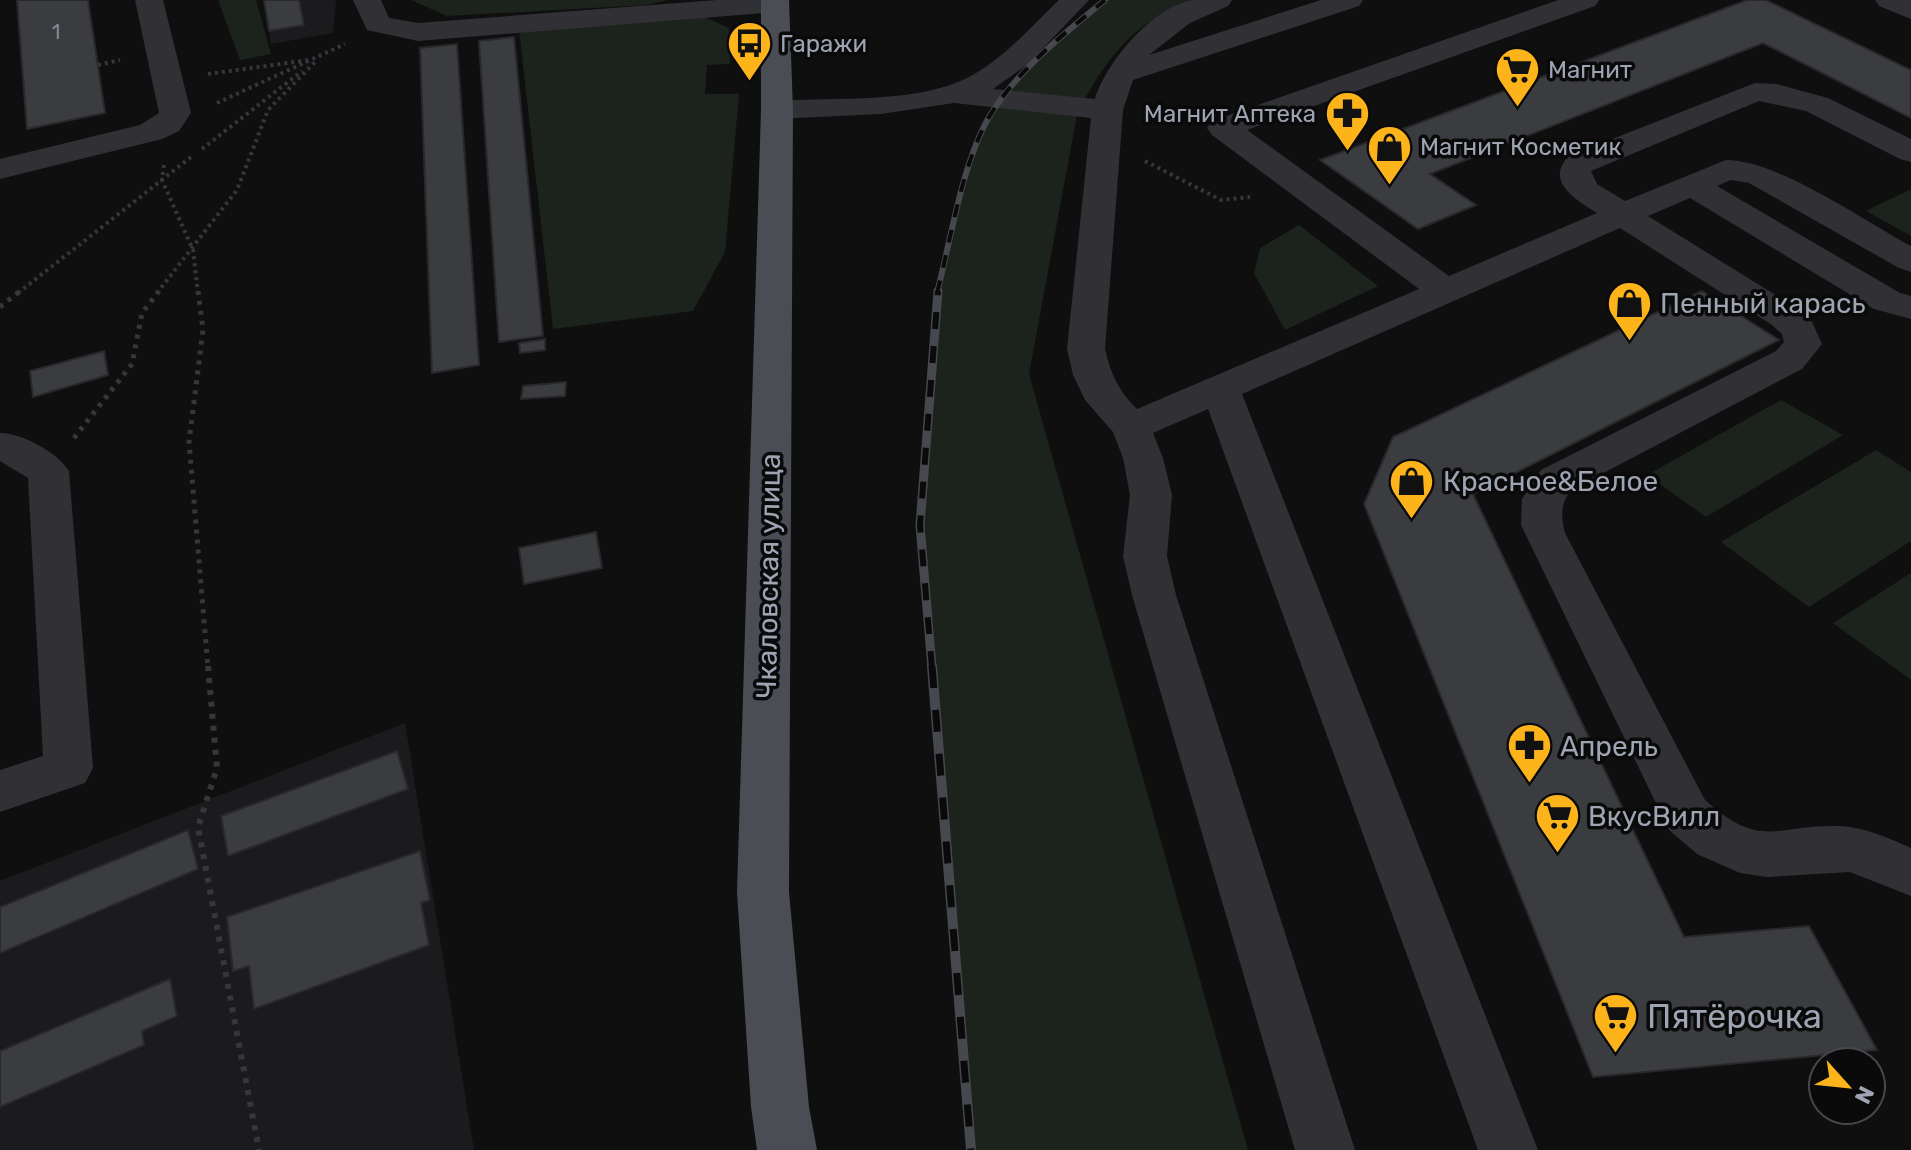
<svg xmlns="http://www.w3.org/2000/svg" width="1911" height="1150" font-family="Rubik,sans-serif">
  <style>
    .built { fill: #1b1b1d }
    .green { fill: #1b231c }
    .building { fill: #3b3c40; stroke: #29292c; stroke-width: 2 }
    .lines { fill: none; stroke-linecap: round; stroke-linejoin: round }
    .path-far2 { stroke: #36373c; stroke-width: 4; stroke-dasharray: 3 4; stroke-linecap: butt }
    .path-far1 { stroke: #36373c; stroke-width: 5; stroke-dasharray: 4 6; stroke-linecap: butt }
    .path { stroke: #36373c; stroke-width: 6; stroke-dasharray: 5 7; stroke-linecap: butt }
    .minor { fill: #303035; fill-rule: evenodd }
    .major { fill: #4b4d55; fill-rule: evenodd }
    .rail-far2-casing { stroke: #46484e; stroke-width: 6 }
    .rail-far1-casing { stroke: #46484e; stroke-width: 9 }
    .rail-casing { stroke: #46484e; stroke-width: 10 }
    .rail-far2 { stroke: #0a0a0b; stroke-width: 4; stroke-dasharray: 13; stroke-linecap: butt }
    .rail-far1 { stroke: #0a0a0b; stroke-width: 6; stroke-dasharray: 17; stroke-linecap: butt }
    .rail { stroke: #0a0a0b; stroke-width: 7; stroke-dasharray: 22; stroke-linecap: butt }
    .labels { text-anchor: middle; stroke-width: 7; stroke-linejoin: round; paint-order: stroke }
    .far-number-label { font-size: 20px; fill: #868a96 }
    .far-poi-label { font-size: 24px; fill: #9fa4b2; stroke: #0a0a0b; text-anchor: start }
    .poi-label { font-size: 28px; fill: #9fa4b2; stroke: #0a0a0b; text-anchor: start }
    .street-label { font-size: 28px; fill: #9fa4b2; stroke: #0a0a0b }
    .near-poi-label { font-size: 34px; fill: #9fa4b2; stroke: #0a0a0b; text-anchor: start }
  </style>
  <rect width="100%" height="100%" fill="#0f0f10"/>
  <g class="built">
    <polygon points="264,0 336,0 333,33 271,44"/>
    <polygon points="405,723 474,1150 0,1150 0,881"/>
  </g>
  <g class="green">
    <polygon points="218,0 256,0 271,54 240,60"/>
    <polygon points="411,0 667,0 646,5 447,16"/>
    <path d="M1105 0H1194C1135 19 1103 61 1077 115L1029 374 1248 1150H971L920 525 935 302 974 149 990 116 1031 63Z"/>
    <polygon points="703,16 729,28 730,64 707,65 705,94 739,94 725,252 693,311 553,329 519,30"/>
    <polygon points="1911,189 1911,236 1866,211"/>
    <polygon points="1299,225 1378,286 1285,330 1254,273 1260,248"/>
    <polygon points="1781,400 1843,435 1706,517 1647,475"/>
    <polygon points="1876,450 1911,472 1911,541 1809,607 1721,542"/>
    <polygon points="1911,573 1911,680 1833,623"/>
  </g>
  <g class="building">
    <polygon points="17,0 88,0 105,113 27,129"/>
    <polygon points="264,0 299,0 304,25 269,31"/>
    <polygon points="1747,0 1766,0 1911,70 1911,118 1763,43 1430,174 1476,205 1418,229 1320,160"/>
    <polygon points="514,37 543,336 499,342 479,41"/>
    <polygon points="457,44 479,365 432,373 420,48"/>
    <polygon points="1702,291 1779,340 1473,494 1684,937 1809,926 1877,1050 1593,1077 1364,504 1393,437"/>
    <polygon points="545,339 545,350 520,353 519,343"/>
    <polygon points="104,351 108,375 33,397 30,371"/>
    <polygon points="566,382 565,396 521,399 523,386"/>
    <polygon points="596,532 602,568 524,584 519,548"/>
    <polygon points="397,751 408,789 228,856 221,816"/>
    <polygon points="188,830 198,869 0,953 0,907"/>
    <polygon points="420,851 430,900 421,903 429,945 254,1009 249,966 233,971 227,917"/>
    <polygon points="170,979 177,1016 142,1031 144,1045 0,1107 0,1051"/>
  </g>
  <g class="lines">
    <g class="path-far2">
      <polyline points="98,65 120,60"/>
      <polyline points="208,74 309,60"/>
      <polyline points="217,103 345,44"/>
      <polyline points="202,149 302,71"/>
      <polyline points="1145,161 1221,200 1250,197"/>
      <polyline points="164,165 162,180 193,250 198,293"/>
      <polyline points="18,293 191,157"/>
      <polyline points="157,293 237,190 268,110 315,62"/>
    </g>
    <g class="path-far1">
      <polyline points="198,291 203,330 189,442 208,668"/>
      <polyline points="0,307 20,291"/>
      <polyline points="74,438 132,364 142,313 159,291"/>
    </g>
    <polyline class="path" points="208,666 217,768 198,827 259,1150"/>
    <g class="minor">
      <polygon points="135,0 163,0 191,113 179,131 162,139 0,179 0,159 140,125 159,113"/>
      <polygon points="353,0 381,0 389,18 418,23 717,0 786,0 789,4 785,10 775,12 418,41 367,30"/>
      <path d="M1059 0H1089L1028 64 993 89 1095 99C1106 63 1152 6 1194 0 1206 0 1220 0 1232 0L1228 6 1190 23 1149 55 1321 0H1363L1359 6 1133 80 1123 110 1105 349C1111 374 1118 390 1137 409L1419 289 1212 135 1207 128 1212 121 1558 0H1599L1595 6 1247 130 1449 276 1597 213C1576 200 1544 181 1569 156L1755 83 1776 84 1828 98 1911 139V162L1900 159 1806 111 1759 101 1591 171 1597 184 1625 201 1726 160C1778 160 1863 220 1911 246V272L1899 268 1749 183 1731 180 1717 186 1900 293 1911 296V319L1874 309 1690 198 1648 216 1798 309 1812 322 1822 344 1802 369 1571 490C1560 504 1561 517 1565 533L1705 800C1762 851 1774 824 1839 826 1864 827 1889 838 1911 848V896L1850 872 1767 877 1740 873 1697 854 1669 830 1521 525 1522 499 1541 470 1776 351 1784 342 1782 334 1772 325 1620 228 1242 394 1538 1150H1478L1208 409 1153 433 1163 458 1172 495 1167 556 1176 595 1355 1150H1295L1132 595 1123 556 1130 495 1123 458 1113 432 1085 400 1073 375 1067 349 1091 118 954 103 881 114 777 119 766 117 761 110 766 103 777 101C834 97 920 104 971 76 1005 57 1031 27 1059 0Z"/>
      <polygon points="1875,0 1911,0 1911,19 1879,6"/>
      <path d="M0 433C22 433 57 452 69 471L93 768 85 783 0 812V770L43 756 28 478 0 461Z"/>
    </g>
    <polygon class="major" points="761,0 789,0 793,110 789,892 809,1107 817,1150 757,1150 751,1107 737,892 761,110"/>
    <defs>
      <path id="rail-far2" d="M937 293C951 239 962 164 989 117 1018 69 1063 35 1105 0"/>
      <polyline id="rail-far1" points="932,668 920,525 938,291"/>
      <polyline id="rail" points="932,666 971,1150"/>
    </defs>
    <use href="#rail-far2" class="rail-far2-casing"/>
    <use href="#rail-far1" class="rail-far1-casing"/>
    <use href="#rail" class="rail-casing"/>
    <use href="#rail-far2" class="rail-far2"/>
    <use href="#rail-far1" class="rail-far1"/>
    <use href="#rail" class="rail"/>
  </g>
  <defs>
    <symbol id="bus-pin" viewBox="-11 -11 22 30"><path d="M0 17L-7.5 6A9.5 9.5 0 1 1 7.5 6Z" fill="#fdb41a" stroke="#0a0a0b"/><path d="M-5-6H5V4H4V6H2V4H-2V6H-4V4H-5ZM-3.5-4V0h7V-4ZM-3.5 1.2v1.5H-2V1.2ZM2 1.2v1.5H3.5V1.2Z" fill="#111"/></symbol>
    <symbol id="supermarket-pin" viewBox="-11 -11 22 30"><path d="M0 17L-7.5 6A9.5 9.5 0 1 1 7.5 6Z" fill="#fdb41a" stroke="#0a0a0b"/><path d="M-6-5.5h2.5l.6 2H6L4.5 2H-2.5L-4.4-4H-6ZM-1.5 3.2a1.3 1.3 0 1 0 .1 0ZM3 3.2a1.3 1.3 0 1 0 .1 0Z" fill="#111"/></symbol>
    <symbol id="pharmacy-pin" viewBox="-11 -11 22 30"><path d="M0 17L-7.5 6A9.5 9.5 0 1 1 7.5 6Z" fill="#fdb41a" stroke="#0a0a0b"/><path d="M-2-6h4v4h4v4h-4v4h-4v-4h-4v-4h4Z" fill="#111"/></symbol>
    <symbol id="shop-pin" viewBox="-11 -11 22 30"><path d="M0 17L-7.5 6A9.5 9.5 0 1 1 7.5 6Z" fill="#fdb41a" stroke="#0a0a0b"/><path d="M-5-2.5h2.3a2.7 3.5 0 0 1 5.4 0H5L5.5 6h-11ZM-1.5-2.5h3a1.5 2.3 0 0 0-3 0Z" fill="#111"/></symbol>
  </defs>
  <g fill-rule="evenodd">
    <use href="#bus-pin" x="724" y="18" width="51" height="69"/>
    <use href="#supermarket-pin" x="1492" y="44" width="51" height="69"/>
    <use href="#pharmacy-pin" x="1322" y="88" width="51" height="69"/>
    <use href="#shop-pin" x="1364" y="122" width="51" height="69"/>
    <use href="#shop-pin" x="1604" y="278" width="51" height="69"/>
    <use href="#shop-pin" x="1386" y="456" width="51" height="69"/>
    <use href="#pharmacy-pin" x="1504" y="720" width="51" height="69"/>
    <use href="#supermarket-pin" x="1532" y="790" width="51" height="69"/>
    <use href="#supermarket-pin" x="1590" y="990" width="51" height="69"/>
  </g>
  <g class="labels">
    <g class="far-number-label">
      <text x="56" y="39">1</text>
    </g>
    <g class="far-poi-label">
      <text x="780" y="52">Гаражи</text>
      <text x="1548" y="78">Магнит</text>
      <text x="1316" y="122" text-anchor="end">Магнит Аптека</text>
      <text x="1420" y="155">Магнит Косметик</text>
    </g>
    <g class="poi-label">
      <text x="1660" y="313">Пенный карась</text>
      <text x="1443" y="491">Красное&amp;Белое</text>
      <text x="1560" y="756">Апрель</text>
      <text x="1588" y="826">ВкусВилл</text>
    </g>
    <g class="street-label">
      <text transform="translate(768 576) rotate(-89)" y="10">Чкаловская улица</text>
    </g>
    <g class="near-poi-label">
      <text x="1647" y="1028">Пятёрочка</text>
    </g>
  </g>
  <g transform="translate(1847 1086) rotate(117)"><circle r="38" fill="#0a0a0b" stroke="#46484e" stroke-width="2"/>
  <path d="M0-6L14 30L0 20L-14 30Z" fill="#fdb41a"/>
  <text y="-12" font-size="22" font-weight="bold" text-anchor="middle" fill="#9fa4b2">N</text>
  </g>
</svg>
